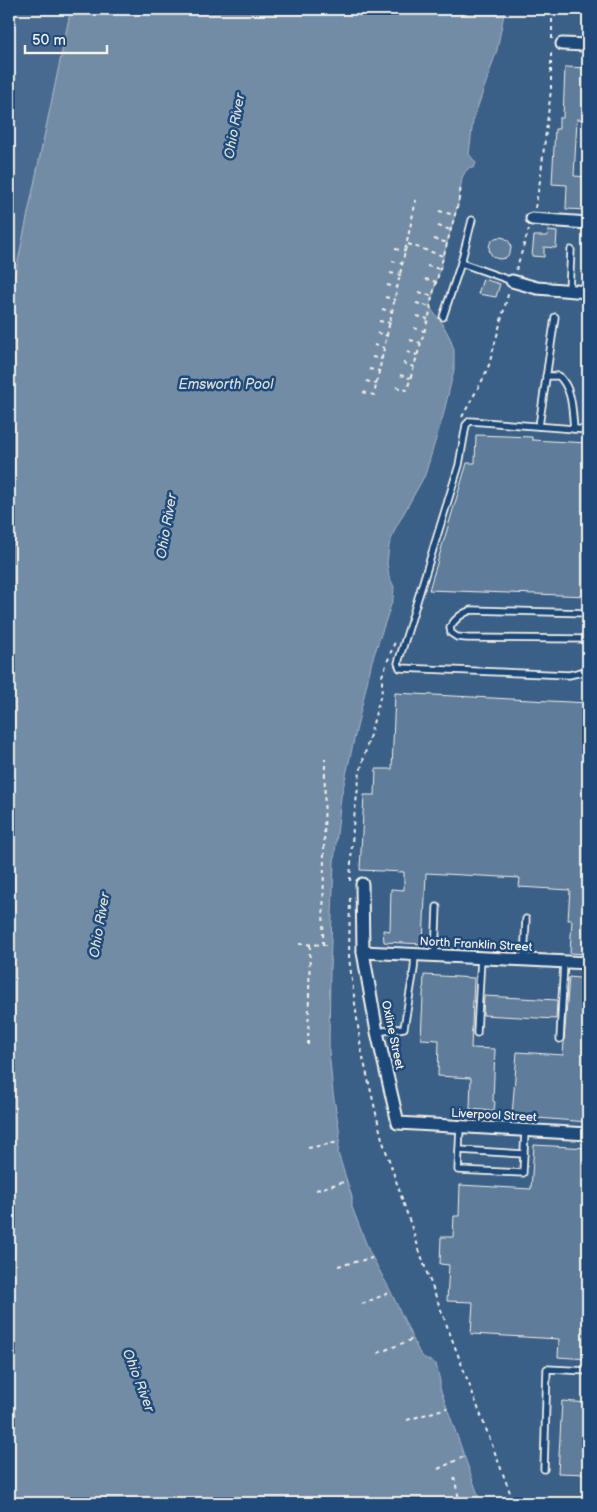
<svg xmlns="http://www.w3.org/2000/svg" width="597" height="1512" font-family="'Balsamiq Sans',sans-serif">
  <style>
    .built { fill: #3b6088 }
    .green { fill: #496b90; stroke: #9eaebc }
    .water { fill: #738ca6; stroke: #a7b4c0 }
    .building { fill: #5e7b9a; stroke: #f4f1e8 }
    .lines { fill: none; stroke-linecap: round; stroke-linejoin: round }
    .lane-casing { stroke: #f4f1e8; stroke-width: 9 }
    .street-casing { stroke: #f4f1e8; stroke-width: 15 }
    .path { stroke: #f4f1e8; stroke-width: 2; stroke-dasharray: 4 4; stroke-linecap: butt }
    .lane { stroke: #1f4a7a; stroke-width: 5.5 }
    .street { stroke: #1f4a7a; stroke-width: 11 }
    .labels { text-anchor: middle; stroke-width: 5; stroke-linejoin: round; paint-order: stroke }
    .street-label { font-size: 12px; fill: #f4f1e8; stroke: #1f4a7a }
    .water-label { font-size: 14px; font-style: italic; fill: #dadddb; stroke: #1f4a7a }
  </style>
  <rect width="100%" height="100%" fill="#2c5481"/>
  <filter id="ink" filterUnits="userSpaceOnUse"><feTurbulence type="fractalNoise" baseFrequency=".02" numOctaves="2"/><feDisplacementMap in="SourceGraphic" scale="10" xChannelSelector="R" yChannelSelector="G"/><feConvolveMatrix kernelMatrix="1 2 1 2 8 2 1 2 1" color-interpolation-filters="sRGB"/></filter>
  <g filter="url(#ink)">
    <polygon class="built" points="505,9 588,9 588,1503 481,1503 440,1388 440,1381 436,1364 423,1357 419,1352 391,1292 369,1251 352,1207 352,1197 338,1153 340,1134 333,1093 329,1051 330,969 334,862 341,797 372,661 393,599 394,587 389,577 387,563 389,546 395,529 435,446 454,370 454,350 450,338 442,323 431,309 430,305 458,204 462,178 468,169 470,167 475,167 476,163 469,154 471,128 497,50"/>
    <polygon class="green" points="9,9 71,9 9,304"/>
    <polygon class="water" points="71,9 505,9 497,50 473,121 469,154 476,163 474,168 470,167 465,172 462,178 458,204 430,305 431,309 442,323 450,338 454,350 454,370 443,416 425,475 395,529 389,546 387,563 389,576 394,587 393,599 372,661 341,797 334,862 330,969 329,1051 333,1093 340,1134 338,1153 352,1197 352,1207 369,1251 391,1292 419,1352 423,1357 436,1364 440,1381 440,1388 481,1503 9,1503 9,304"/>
    <g class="building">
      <polygon points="565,67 588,68 588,120 577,119 574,176 588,177 588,210 566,209 567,185 552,184 555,129 559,129 559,118 563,118"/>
      <polygon points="548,231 557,232 556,248 544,247 544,257 532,256 534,236 547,236"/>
      <circle cx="500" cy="248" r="11"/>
      <polygon points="483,279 500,284 496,297 478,294"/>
      <polygon points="476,435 532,437 532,440 588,443 588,596 429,590 467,463 475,463"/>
      <polygon points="395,693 588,703 588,954 570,953 572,920 568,920 570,890 519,887 520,878 426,873 423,944 384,942 383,930 390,931 391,889 404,890 404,872 360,870 364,795 375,795 376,769 392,769"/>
      <polygon points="424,975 474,978 471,1048 495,1049 493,1101 495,1102 494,1111 470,1109 471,1078 438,1076 439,1040 421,1039"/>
      <polygon points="569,977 588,979 588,1122 512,1116 517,1052 563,1055"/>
      <polygon points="484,996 557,1000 556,1019 483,1015"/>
      <polygon points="534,1145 588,1148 588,1359 558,1357 559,1339 471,1334 473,1302 447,1301 449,1265 440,1264 441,1237 453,1237 454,1216 459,1216 460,1185 531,1189"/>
      <polygon points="562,1401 588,1403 588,1474 558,1473"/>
    </g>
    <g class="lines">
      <defs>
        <g id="lane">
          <polyline points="461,263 472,220"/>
          <polyline points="569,290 571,250"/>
          <polyline points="443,317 461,263 512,281"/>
          <path d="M546 376H559C573 390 572 410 574 429"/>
          <polyline points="539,426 555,317"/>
          <polyline points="588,430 470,421 466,425 459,465 398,663 400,668 569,675 582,672 588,667"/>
          <path d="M588 613 471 610C461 614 456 618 450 627L451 633 457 637 467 638 588 639"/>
          <polyline points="435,955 437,907"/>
          <polyline points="524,960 526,919"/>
          <polyline points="377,1032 404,1028 414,969 415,954"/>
          <polyline points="477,1033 481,958"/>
          <polyline points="560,1039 564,962"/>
          <polyline points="460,1127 458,1170 523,1173 525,1131"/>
          <polyline points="459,1150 524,1154"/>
          <polyline points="544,1469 547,1369 588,1371"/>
        </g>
        <g id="street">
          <polyline points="562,44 588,45"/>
          <polyline points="532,219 588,223"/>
          <polyline points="512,281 537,288 588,292"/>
          <polyline points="362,884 363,952 377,1032 398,1123 588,1134"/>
          <polyline points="363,952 588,963"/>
        </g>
      </defs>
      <use href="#lane" class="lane-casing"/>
      <use href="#street" class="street-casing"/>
      <g class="path">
        <polyline points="552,39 552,9"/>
        <polyline points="535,208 540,181 551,90 551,49"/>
        <polyline points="439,211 455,215"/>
        <polyline points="438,226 451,230"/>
        <polyline points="434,239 448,243"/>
        <polyline points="408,244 443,256"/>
        <polyline points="395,249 406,251"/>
        <polyline points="392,261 403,264"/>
        <polyline points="427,266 440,269"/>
        <polyline points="516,270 529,229"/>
        <polyline points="390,273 401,275"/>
        <polyline points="425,279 437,282"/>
        <polyline points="387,285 398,288"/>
        <polyline points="419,292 433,296"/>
        <polyline points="385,297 396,300"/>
        <polyline points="416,303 431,307"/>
        <polyline points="382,309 393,312"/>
        <polyline points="417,316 428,319"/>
        <polyline points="379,321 391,323"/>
        <polyline points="414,328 424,331"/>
        <polyline points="377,333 388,336"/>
        <polyline points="410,340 421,343"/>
        <polyline points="374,345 385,348"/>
        <polyline points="407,352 417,355"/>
        <polyline points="372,357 382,359"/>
        <polyline points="403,363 414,367"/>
        <polyline points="369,369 380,371"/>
        <polyline points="400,375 410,378"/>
        <polyline points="366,381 377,384"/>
        <polyline points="396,387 407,390 431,309 430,305 458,204 461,187"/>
        <polyline points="363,392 374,395 416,200"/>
        <polyline points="462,417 484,377 489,365 509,291"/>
        <polyline points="350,881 353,826 360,772 382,690 382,676 396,639"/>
        <polyline points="350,898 349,958 361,1049 382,1139 427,1273 514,1503"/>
        <polyline points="299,944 331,945"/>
        <polyline points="323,945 325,759"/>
        <polyline points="308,1045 310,944"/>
        <polyline points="308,1148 339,1142"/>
        <polyline points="316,1190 347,1181"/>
        <polyline points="338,1266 372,1258"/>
        <polyline points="362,1304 391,1292"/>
        <polyline points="378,1353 413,1339"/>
        <polyline points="407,1420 447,1408"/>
        <polyline points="438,1469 465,1456"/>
        <polyline points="454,1477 460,1503"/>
      </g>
      <use href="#lane" class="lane"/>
      <use href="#street" class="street"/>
    </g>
  </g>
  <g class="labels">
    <g class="street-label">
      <text transform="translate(476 944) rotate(3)" y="4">North Franklin Street</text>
      <text transform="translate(393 1035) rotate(78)" y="4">Oxline Street</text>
      <text transform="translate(494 1115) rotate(3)" y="4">Liverpool Street</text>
    </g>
    <g class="water-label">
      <text transform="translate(234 126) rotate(-80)" y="5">Ohio River</text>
      <text x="226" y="389">Emsworth Pool</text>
      <text transform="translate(166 526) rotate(-80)" y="5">Ohio River</text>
      <text transform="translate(99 925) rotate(-80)" y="5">Ohio River</text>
      <text transform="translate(139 1380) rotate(69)" y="5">Ohio River</text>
    </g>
  </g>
  <rect width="597" height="1512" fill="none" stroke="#1f4a7a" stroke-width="30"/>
  <rect x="15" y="15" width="567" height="1482" fill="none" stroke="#f4f1e8" stroke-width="2" filter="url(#ink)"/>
  <path d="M25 45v8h82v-8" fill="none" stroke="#f4f1e8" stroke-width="2.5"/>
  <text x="32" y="45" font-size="15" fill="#f4f1e8" stroke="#1f4a7a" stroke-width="4" paint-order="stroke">50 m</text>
</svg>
